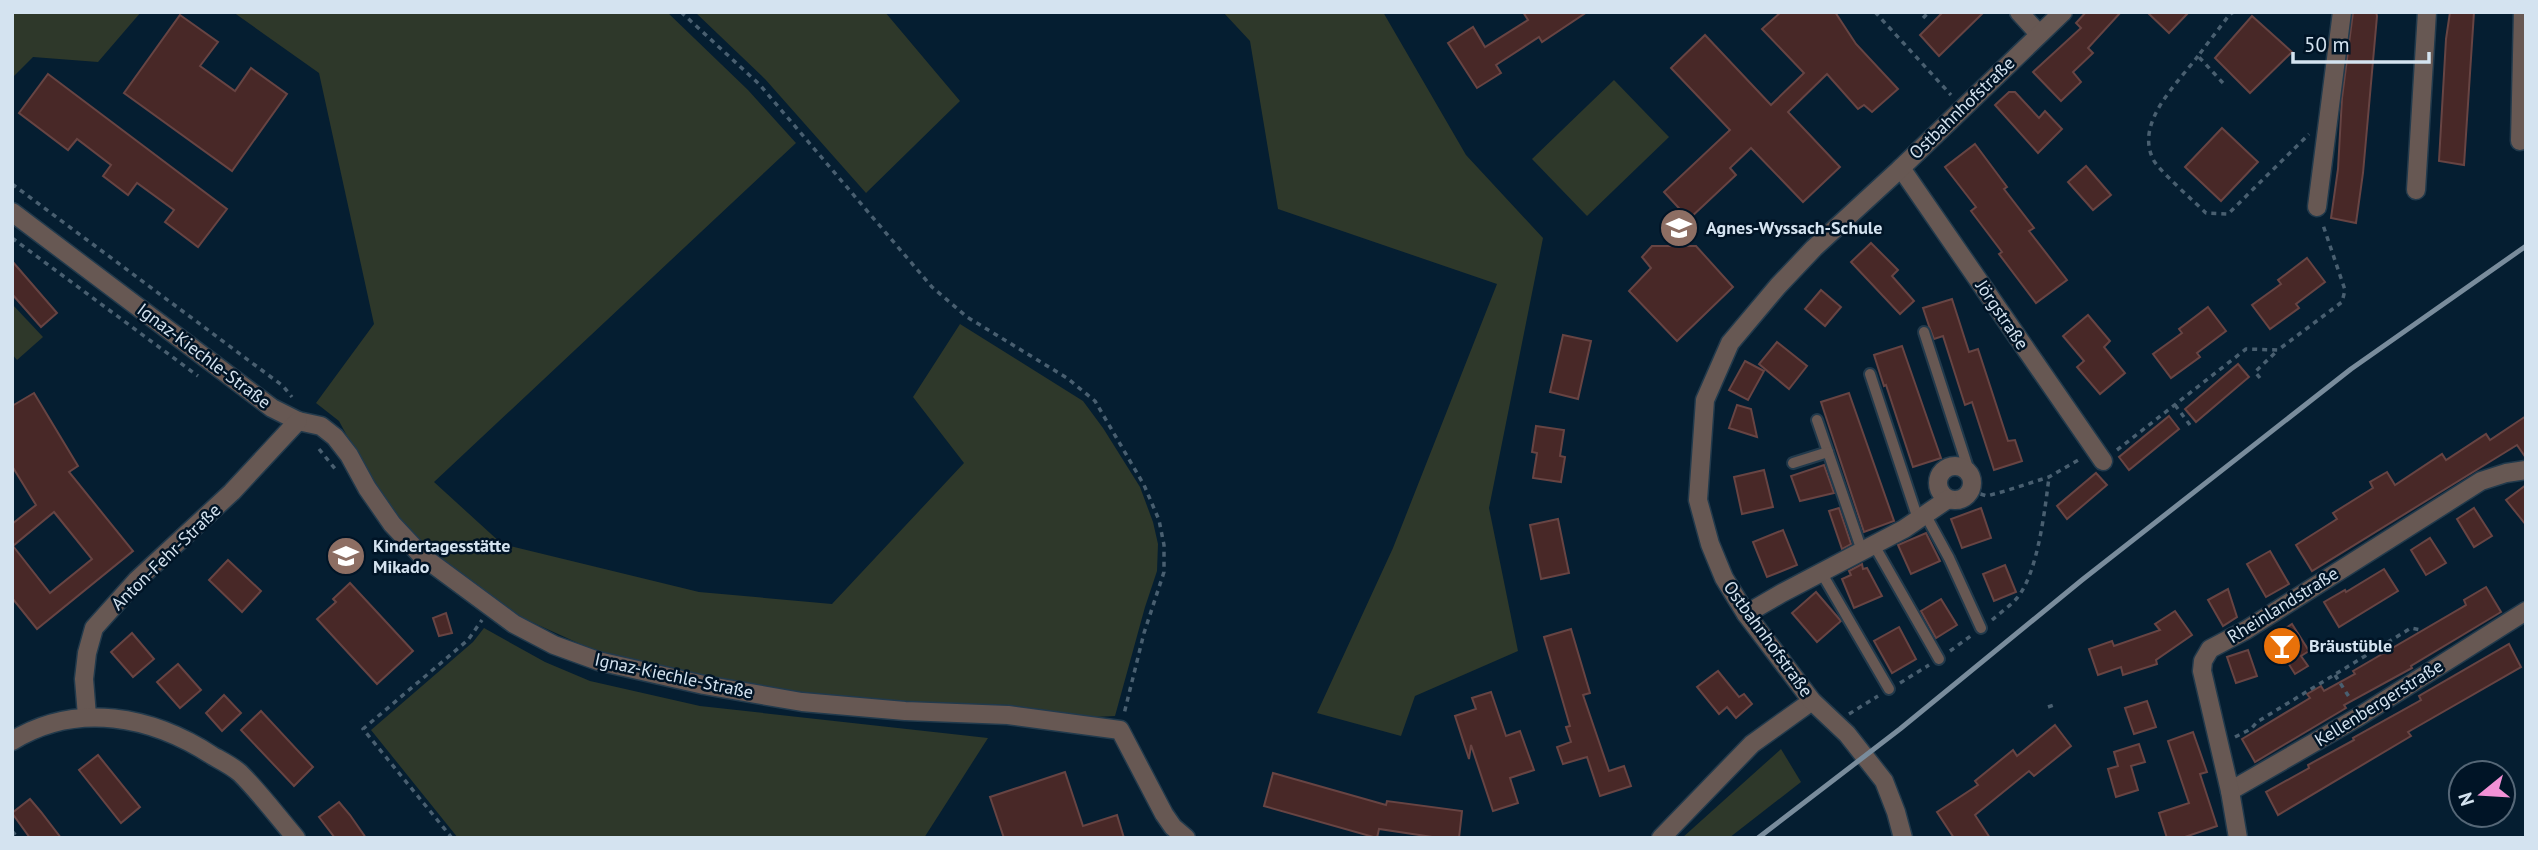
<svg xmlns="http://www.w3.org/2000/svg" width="2538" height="850" font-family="'PT Sans',sans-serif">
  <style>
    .green { fill: #2e382a }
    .building { fill: #482827; stroke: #674443; stroke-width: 2; fill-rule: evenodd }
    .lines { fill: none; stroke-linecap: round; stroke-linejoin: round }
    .lane-casing { stroke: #223a4c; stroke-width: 14 }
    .street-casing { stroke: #223a4c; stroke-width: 21 }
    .path { stroke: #495f70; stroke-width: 3.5; stroke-dasharray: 5 5; stroke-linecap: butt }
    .lane { stroke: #675853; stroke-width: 10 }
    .street { stroke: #675853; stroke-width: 18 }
    .rail { stroke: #798c9c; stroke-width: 5 }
    .labels { text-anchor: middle; stroke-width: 5; stroke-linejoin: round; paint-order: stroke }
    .street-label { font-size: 18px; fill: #d4e3f0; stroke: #001426 }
    .poi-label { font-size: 18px; font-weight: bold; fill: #d4e3f0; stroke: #001426; text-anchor: start }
  </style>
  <rect width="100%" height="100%" fill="#051e31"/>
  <g class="green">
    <polygon points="12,12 141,12 98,62 33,57 12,78"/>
    <polygon points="233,12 667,12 748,90 796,143 434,482 502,544 699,592 832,604 964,463 913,397 960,324 1083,401 1103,428 1140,487 1153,522 1158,544 1157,571 1145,607 1115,716 1095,717 1008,705 905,702 802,692 704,678 600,653 516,615 460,579 397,519 374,486 339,421 316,403 374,324 319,73"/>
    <polygon points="695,12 885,12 960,101 866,193 765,79"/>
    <polygon points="1223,12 1383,12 1466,155 1543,238 1489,508 1518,651 1415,696 1401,736 1317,713 1393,548 1497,284 1278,209 1250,41"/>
    <polygon points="1614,80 1669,137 1587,216 1532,159"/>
    <polygon points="12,304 43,337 17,360 12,354"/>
    <polygon points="484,628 545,662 590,681 700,706 988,738 924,838 458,838 371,730 473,642"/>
    <polygon points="1781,749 1801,782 1729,838 1682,838"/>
  </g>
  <g class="building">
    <polygon points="1523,12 1587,12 1542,42 1539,37 1496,65 1501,73 1477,88 1448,43 1473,27 1485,47 1528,20"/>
    <polygon points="1781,12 1835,12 1856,44 1898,89 1872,112 1864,105 1858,109 1827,74 1788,112 1840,167 1803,202 1751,148 1730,168 1736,175 1689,219 1664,192 1730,130 1671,68 1705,35 1771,105 1804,73 1762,29"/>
    <polygon points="1943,12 1984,12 1939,56 1920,35"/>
    <polygon points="2086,12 2121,12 2088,48 2093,53 2073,72 2081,82 2061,101 2033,72 2081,28 2076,23"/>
    <polygon points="2147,12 2189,12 2169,33"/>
    <polygon points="2353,12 2376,12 2377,16 2363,173 2356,223 2331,218 2338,169 2342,98"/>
    <polygon points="2450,12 2474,12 2464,165 2439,161 2446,39"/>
    <polygon points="180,15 218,42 200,66 235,91 251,68 287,94 232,171 124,93"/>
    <polygon points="2252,16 2292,52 2250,93 2215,58"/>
    <polygon points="48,74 227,209 198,247 165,222 174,210 137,183 128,195 103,176 111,165 77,139 68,150 19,113"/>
    <polygon points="2009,92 2015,92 2039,118 2045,111 2062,129 2038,153 1995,105"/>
    <polygon points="2222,128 2258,162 2221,201 2185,167"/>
    <polygon points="1975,144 2007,187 2004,189 2034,228 2029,231 2067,280 2036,303 1999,254 2002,252 1971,211 1976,207 1945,167"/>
    <polygon points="2086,166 2111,195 2093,210 2068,182"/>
    <polygon points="1871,243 1898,270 1892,276 1914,301 1900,314 1851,262"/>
    <polygon points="1652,246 1696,246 1733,287 1677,341 1629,291 1651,268 1642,257"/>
    <polygon points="2307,258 2325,282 2296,304 2299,308 2270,329 2252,305 2281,284 2278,280"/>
    <polygon points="12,261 57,313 41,327 12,294"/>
    <polygon points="1821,290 1841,307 1825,326 1805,309"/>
    <polygon points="1952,299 1969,352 1978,349 2008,441 2015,440 2022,461 1994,470 1972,402 1965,405 1943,336 1934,339 1929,326 1923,308"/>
    <polygon points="2208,307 2226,331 2197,353 2200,357 2171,378 2153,354 2182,333 2179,329"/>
    <polygon points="2088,315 2110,341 2104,347 2125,373 2100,394 2077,367 2084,361 2063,336"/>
    <polygon points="1563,335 1591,341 1578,399 1550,392"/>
    <polygon points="1777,342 1807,366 1789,389 1759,364"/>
    <polygon points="1902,346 1941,458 1913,467 1886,385 1884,386 1874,355"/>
    <polygon points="1745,361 1764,371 1748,400 1729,390"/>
    <polygon points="2238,364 2249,377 2196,422 2185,409"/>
    <path d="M34 393 78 466 69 472 133 551 37 629 12 598V524L36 505 12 466V406ZM54 512 92 559 50 593 13 546Z"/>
    <polygon points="1849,393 1894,521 1864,532 1821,402"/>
    <polygon points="1737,405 1751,409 1757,437 1729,428"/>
    <polygon points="2169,416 2179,429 2129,470 2119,457"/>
    <polygon points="2526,416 2526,458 2517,445 2312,571 2296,545 2337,519 2333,513 2373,488 2370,482 2387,472 2395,485 2442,454 2446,460 2486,434 2490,440"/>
    <polygon points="1536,426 1564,430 1560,456 1565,457 1561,482 1533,478 1537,453 1532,452"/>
    <polygon points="1824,465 1834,493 1800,501 1791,476"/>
    <polygon points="1764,470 1773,507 1742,514 1734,477"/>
    <polygon points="2096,473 2107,485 2067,519 2057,506"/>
    <polygon points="2526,485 2526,525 2506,500"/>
    <polygon points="1839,508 1851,544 1842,549 1829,511"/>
    <polygon points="1981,508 1991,538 1962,548 1951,519"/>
    <polygon points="2474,508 2492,536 2474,547 2457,519"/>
    <polygon points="1558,519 1569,573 1541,579 1530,525"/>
    <polygon points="1783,530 1797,565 1767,577 1753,542"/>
    <polygon points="1926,533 1940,561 1911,574 1898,545"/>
    <polygon points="2430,538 2446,563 2426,575 2411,550"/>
    <polygon points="2270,551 2289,584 2266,597 2247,564"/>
    <polygon points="228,560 261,591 242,612 209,580"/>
    <polygon points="1862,564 1863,569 1867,568 1882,596 1854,608 1842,579 1851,575 1849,571"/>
    <polygon points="2005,565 2016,592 1994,601 1983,574"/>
    <polygon points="2384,569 2398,591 2339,627 2324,602 2345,590 2346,592"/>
    <polygon points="350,583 413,651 377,684 317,619 336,602 333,599"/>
    <polygon points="2486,587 2501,612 2411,666 2412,668 2344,705 2346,708 2255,762 2242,739 2310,698 2307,694 2321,686 2324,691 2355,674 2353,671 2466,605 2464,600"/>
    <polygon points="2228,589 2237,617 2223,626 2208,600"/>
    <polygon points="1816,592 1841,621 1817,642 1792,613"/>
    <polygon points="1941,599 1957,625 1936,638 1921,611"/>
    <polygon points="2175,611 2192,635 2156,660 2157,664 2123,675 2121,667 2098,675 2089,649 2112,641 2114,646 2160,630 2155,624"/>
    <polygon points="446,613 452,633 439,636 433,618"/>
    <polygon points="2292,624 2309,651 2301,656 2308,666 2295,674 2272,637"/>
    <polygon points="1899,627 1916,659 1892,673 1874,641"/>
    <polygon points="1571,629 1590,693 1583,695 1609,771 1624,766 1631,786 1600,796 1587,757 1563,764 1557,747 1571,742 1566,727 1570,726 1544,637"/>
    <polygon points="132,633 154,659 133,677 111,652"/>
    <polygon points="2509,644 2521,667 2408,732 2411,736 2278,815 2266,792 2309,768 2308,765 2354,740 2353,738 2421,700 2419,696"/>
    <polygon points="2248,650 2257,676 2236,683 2227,657"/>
    <polygon points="178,664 201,690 180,708 157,682"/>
    <polygon points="1718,671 1739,697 1744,694 1752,704 1736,718 1727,707 1719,714 1697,687"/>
    <polygon points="1491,692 1506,736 1520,731 1534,770 1510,778 1518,803 1493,811 1471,745 1469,759 1455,716 1476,709 1472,698"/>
    <polygon points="224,695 241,713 222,731 206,713"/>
    <polygon points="2147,701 2156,727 2134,734 2125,708"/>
    <polygon points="261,711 313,767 294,786 241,730"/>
    <polygon points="2055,725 2071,746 2034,776 2029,771 1975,815 1990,838 1954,838 1937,812 1978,785 1975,781 2013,750 2017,756"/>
    <polygon points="2193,732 2207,772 2200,774 2217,826 2182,838 2167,838 2159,813 2189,803 2168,741"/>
    <polygon points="2139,744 2145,762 2131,766 2138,790 2116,797 2108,769 2118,766 2114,752"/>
    <polygon points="98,755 140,807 121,823 79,770"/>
    <polygon points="1065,772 1083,826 1117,815 1124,838 1004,838 990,797"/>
    <polygon points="1273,773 1386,805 1387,801 1462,811 1459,838 1439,838 1379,829 1377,838 1264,806"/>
    <polygon points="30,799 41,812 61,838 30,838 12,813"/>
    <polygon points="339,802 350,815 366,838 335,838 319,817"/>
  </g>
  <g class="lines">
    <defs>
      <g id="lane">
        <polyline points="1924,332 1970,474"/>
        <polyline points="1870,374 1918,519"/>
        <polyline points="1817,420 1862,551"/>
        <polyline points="1793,463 1828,452"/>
        <polyline points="1925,514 1949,558 1981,628"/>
        <polyline points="1874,545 1939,659"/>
        <polyline points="1821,572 1889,689"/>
      </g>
      <g id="street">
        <polyline points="2019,12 2039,34"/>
        <polyline points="2520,141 2523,12"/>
        <polyline points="1901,168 2103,461"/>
        <polyline points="2416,190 2427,12"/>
        <polyline points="2317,207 2342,12"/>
        <polyline points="12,212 272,408 298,421 321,426 335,437 349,455 367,488 392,524 422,556 514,624 554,645 598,661 704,685 802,702 905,711 1008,715 1120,730 1164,814 1173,827 1186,838"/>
        <circle cx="1955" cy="483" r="17"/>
        <polyline points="1746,614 1782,593 1904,529 1948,499"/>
        <polyline points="87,716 84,679 87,653 94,628 137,580 232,492 298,421"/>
        <path d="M12 741C77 701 152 716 213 756 222 761 232 766 240 773 260 793 278 817 296 838"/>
        <polyline points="2230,791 2360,716 2526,611"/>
        <polyline points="1661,838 1752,744 1812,701"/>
        <polyline points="1903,838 1896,812 1884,781 1847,734 1812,701 1746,614 1724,578 1710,544 1698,500 1705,400 1730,343 1778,286 1814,248 1901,168 2063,12"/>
        <polyline points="2238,838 2230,791 2202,671 2203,661 2210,649 2246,630 2481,481 2506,473 2526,470"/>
      </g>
    </defs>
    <use href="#lane" class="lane-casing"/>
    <use href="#street" class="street-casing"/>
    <g class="path">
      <polyline points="681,12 759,84 932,287 967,317 1067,378 1095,401 1144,485 1159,520 1164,545 1164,572 1144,633 1124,714"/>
      <polyline points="1875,12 1951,95"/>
      <polyline points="1923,18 1929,12"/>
      <path d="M2198 56C2177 84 2135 122 2153 159 2157 169 2196 203 2206 213L2228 214 2309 134"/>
      <polyline points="2223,83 2198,56 2230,14 2234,12"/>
      <polyline points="12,184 283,386 292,397"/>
      <polyline points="12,238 198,376"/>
      <polyline points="2260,378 2255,372 2278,350"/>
      <polyline points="2175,405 2193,429"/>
      <polyline points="319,449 336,470"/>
      <polyline points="2117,450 2246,349 2278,350 2342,302 2345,290 2322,222"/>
      <polyline points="1971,491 1987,496 2005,491 2049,477 2082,458"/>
      <path d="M1992 620C2000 613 2010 606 2017 598 2038 573 2045 509 2049 477"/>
      <polyline points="1950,651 1972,635"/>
      <polyline points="2335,675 2351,700"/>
      <polyline points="1900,683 1929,665"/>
      <polyline points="2048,707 2057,704"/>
      <polyline points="1849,714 1878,696"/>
      <polyline points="2235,737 2251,729 2257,722 2411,628 2421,630"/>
      <polyline points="12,831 18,838"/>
      <polyline points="452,838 363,729 468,640 482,620"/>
    </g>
    <use href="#lane" class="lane"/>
    <use href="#street" class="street"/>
    <polyline class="rail" points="1758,838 1900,729 2082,580 2351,369 2526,246"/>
  </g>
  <defs>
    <symbol id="school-disc" viewBox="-11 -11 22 22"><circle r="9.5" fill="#8d6e63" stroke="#001426"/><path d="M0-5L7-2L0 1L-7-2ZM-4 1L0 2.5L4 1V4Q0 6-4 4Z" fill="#fff"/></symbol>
    <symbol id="bar-disc" viewBox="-11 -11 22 22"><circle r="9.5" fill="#e8710a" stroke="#001426"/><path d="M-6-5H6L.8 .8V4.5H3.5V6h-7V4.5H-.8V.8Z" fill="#fff"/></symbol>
  </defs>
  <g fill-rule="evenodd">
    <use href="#school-disc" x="1657" y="206" width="44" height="44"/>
    <use href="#school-disc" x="324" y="534" width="44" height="44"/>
    <use href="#bar-disc" x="2260" y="624" width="44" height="44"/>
  </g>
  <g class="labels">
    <g class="street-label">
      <text transform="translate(1962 108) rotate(-44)" y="6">Ostbahnhofstraße</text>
      <text transform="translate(2002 315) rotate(56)" y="6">Jörgstraße</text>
      <text transform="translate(204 356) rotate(37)" y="6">Ignaz-Kiechle-Straße</text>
      <text transform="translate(166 557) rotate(-44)" y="6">Anton-Fehr-Straße</text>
      <text transform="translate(2283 605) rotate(-32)" y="6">Rheinlandstraße</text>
      <text transform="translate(1768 639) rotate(54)" y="6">Ostbahnhofstraße</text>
      <text transform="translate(674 676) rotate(12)" y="6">Ignaz-Kiechle-Straße</text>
      <text transform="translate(2379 703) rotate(-32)" y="6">Kellenbergerstraße</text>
    </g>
    <g class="poi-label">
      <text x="1706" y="234">Agnes-Wyssach-Schule</text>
      <text x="373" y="552">Kindertagesstätte<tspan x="373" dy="21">Mikado</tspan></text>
      <text x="2309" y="652">Bräustüble</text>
    </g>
  </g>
  <rect width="2538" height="850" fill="none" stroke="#d4e3f0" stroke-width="28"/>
  <g transform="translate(2482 794) rotate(252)"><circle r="33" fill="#001426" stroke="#556777" stroke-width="2"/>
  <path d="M0-5L12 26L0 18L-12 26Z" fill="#f291d6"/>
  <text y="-10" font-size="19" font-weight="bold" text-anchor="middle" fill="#d4e3f0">N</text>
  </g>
  <path d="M2293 52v10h136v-10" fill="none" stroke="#d4e3f0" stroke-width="3.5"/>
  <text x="2304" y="52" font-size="21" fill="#d4e3f0" stroke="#001426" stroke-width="5" paint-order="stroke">50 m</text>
</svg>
